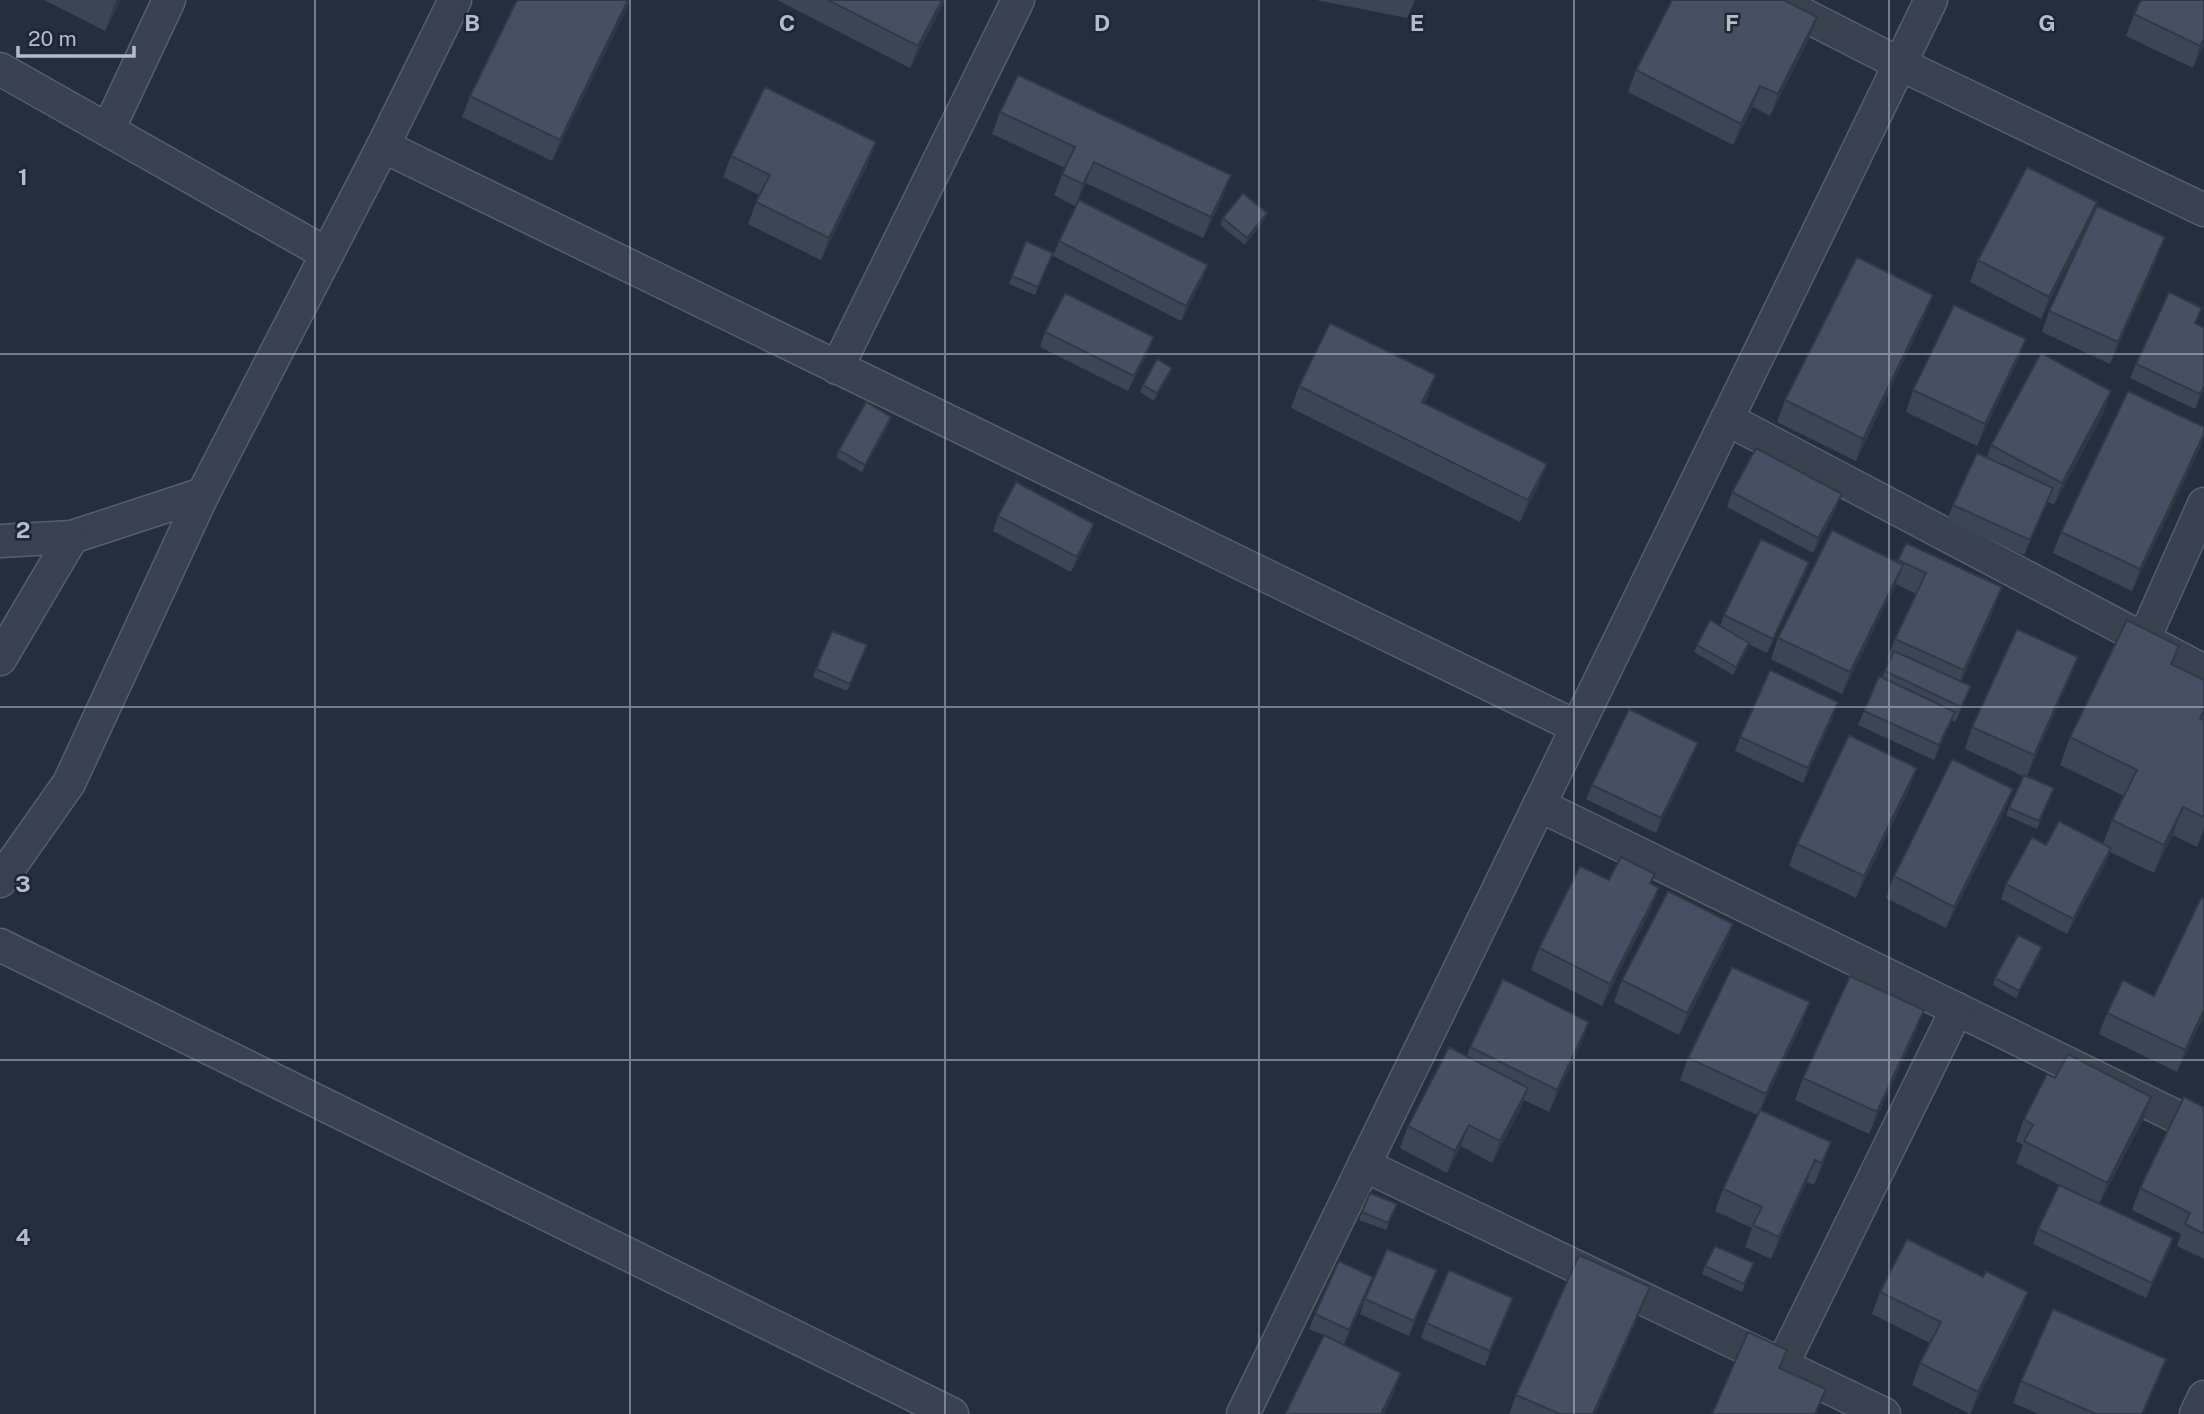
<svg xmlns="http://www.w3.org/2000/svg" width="2204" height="1414" font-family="'Public Sans',sans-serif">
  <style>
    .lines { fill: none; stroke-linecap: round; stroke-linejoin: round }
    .minor-casing { stroke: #565f6c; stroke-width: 35 }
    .minor { stroke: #38414e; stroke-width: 32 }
    .wall { fill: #3b4654 }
    .shaded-wall { fill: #303945 }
    .building { fill: #455162; stroke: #303945; stroke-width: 2 }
    .grid { fill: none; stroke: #b4bcc9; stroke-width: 2; stroke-opacity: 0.55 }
    .grid-label { font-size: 23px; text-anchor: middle; font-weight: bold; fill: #b4bcc9; stroke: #1d2633; stroke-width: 5; stroke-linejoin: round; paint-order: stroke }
  </style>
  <rect width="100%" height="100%" fill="#242f3e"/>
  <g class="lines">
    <defs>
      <g id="minor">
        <polyline points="1775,0 1900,64 2204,210"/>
        <polyline points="0,69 327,254"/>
        <polyline points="108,130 169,0"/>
        <polyline points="383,146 1577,727"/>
        <polyline points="837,368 1018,0"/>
        <polyline points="1727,419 2204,671"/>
        <polyline points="0,541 72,537 203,494"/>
        <polyline points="2144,639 2204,504"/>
        <polyline points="0,659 72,537"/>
        <polyline points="1539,805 2204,1130"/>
        <polyline points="0,881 69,783 203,494 383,146 455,0"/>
        <polyline points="0,945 952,1414"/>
        <polyline points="1364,1165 1884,1414"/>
        <polyline points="1782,1365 1957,1009"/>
        <polyline points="1243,1414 1931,0"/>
        <polyline points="2196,1414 2204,1397"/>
      </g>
    </defs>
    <use href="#minor" class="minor-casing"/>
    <use href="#minor" class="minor"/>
  </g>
  <g class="wall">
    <polygon points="44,0 121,0 105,31"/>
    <polygon points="517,0 631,0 552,161 462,117 470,96"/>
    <polygon points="777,0 945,0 910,68"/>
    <polygon points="1316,0 1415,0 1407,18"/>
    <polygon points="2134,14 2204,45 2193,68 2126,36"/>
    <polygon points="1817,17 1809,39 1770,116 1753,107 1733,145 1628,92 1636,70"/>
    <polygon points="1000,112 1223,197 1203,238 1086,183 1075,206 1054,195 1065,168 992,134"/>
    <polygon points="731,156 868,164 821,260 748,224 759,195 723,177"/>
    <polygon points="2097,202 2091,217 2157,259 2110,364 2042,332 2049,311 2084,233 2041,319 1970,282 1978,260"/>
    <polygon points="1267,213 1264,220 1245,245 1220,225 1223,218"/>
    <polygon points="1026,241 1053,253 1035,295 1009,284"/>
    <polygon points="1059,241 1202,280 1181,321 1053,256"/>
    <polygon points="1925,316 1856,461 1777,422 1785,400"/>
    <polygon points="2204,328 2204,389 2195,409 2130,378 2136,364"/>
    <polygon points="1045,332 1154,337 1148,352 1128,391 1040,347"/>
    <polygon points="2026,339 2018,360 1977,446 1906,412 1913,390"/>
    <polygon points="1169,375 1154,401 1140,392 1143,385"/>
    <polygon points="1299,386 1428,397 1424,403 1539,485 1520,522 1291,408"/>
    <polygon points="2104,412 2054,505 2048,502 2024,555 1947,520 1953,505 1987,457 1991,445"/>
    <polygon points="891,417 889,424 862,472 836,457 839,450"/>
    <polygon points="2204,427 2204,436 2199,450 2132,591 2053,553 2061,532"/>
    <polygon points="1732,492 1836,509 1813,553 1727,507"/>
    <polygon points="998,516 1094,524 1089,539 1071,572 993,531"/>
    <polygon points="1906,543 1994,609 1961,682 1971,686 1965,701 1955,722 1952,720 1934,760 1858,725 1864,711 1882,678 1889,661 1887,660 1895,639 1916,594 1896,584 1842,694 1771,659 1778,638 1897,562"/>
    <polygon points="1809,562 1804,577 1767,653 1749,644 1747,650 1733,675 1694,652 1697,645 1720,626 1724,615"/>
    <polygon points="864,653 847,691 813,677 816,669"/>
    <polygon points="2172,665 2204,680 2204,831 2197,847 2173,835 2154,873 2110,852 2106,863 2067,934 2001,899 2006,884 2046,845 2103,844 2112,820 2124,796 2060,765 2070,737"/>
    <polygon points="2070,678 2027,776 2054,788 2037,829 2006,815 2023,776 1965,749 1972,727"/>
    <polygon points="1833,717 1803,783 1735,751 1740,737"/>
    <polygon points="1698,743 1692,758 1656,833 1586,799 1592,785"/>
    <polygon points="1909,790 1856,898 1789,866 1797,844"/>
    <polygon points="2005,810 1946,928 1886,898 1894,876"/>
    <polygon points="1609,880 1651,884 1659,888 1651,909 1602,1006 1531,970 1539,948"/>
    <polygon points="2204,899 2204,1016 2177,1072 2099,1034 2107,1013 2154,996"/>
    <polygon points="1733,924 1725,945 1679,1035 1614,1002 1622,980"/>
    <polygon points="2042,947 2040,955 2016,998 1993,985 1995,978"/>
    <polygon points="1589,1022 1581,1044 1549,1112 1524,1100 1520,1110 1492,1163 1461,1146 1447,1173 1400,1148 1408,1126 1467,1056 1470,1047"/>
    <polygon points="1802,1024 1760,1110 1831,1142 1823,1164 1814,1185 1807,1182 1771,1259 1745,1247 1752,1228 1715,1211 1723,1189 1757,1115 1680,1080 1688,1058"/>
    <polygon points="1916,1032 1869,1134 1795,1100 1803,1078"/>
    <polygon points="2055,1078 2151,1097 2144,1118 2099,1204 2173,1238 2168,1253 2146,1298 2033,1244 2038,1229 2072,1191 2016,1163 2023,1145 2016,1141 2024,1119"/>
    <polygon points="2204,1107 2204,1259 2177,1246 2181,1234 2132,1210 2140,1188"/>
    <polygon points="1370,1193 1397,1204 1386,1230 1359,1220"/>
    <polygon points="1705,1266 1751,1271 1742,1292 1702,1274"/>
    <polygon points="1437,1270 1409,1336 1360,1314 1365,1299"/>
    <polygon points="1368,1292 1344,1344 1401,1373 1393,1395 1384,1414 1285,1414 1324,1335 1309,1329 1315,1314"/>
    <polygon points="1880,1292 2020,1314 1970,1414 1912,1385 1920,1363 1930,1343 1872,1314"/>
    <polygon points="1513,1298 1485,1366 1421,1338 1426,1323"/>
    <polygon points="1642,1308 1595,1414 1509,1414 1516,1395"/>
    <polygon points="2166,1359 2158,1381 2143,1414 2039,1414 2013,1403 2021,1381"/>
  </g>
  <g class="shaded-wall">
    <polygon points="117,0 121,0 105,31 115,3"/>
    <polygon points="628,0 631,0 552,161 560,140"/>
    <polygon points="942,0 945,0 910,68 918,46"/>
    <polygon points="1817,17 1809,39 1770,116 1778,94"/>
    <polygon points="2204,39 2204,45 2193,68 2200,46"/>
    <polygon points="1760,86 1753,107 1733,145 1741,124"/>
    <polygon points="876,142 868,164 821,260 829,238"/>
    <polygon points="1094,162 1086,183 1075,206 1083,184"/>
    <polygon points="1231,175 1223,197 1203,238 1211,217"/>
    <polygon points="2097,202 2089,224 2041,319 2049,297"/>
    <polygon points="1267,213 1264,220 1245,245 1247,238"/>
    <polygon points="2165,237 2157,259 2110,364 2118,342"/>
    <polygon points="1208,265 1202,280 1181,321 1186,306"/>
    <polygon points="1933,295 1925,316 1856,461 1863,439"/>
    <polygon points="1154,337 1148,352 1128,391 1134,376"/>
    <polygon points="2026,339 2018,360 1977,446 1985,424"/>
    <polygon points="1172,368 1169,375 1154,401 1157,393"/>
    <polygon points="1436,375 1428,397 1414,424 1422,402"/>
    <polygon points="2204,386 2204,389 2195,409 2200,394"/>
    <polygon points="2111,391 2104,412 2054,505 2062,483"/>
    <polygon points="891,417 889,424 862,472 865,465"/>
    <polygon points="2204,434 2199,450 2132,591 2140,569"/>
    <polygon points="1547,464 1539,485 1520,522 1528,500"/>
    <polygon points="2053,488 2048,502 2024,555 2030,540"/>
    <polygon points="1842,494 1836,509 1813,553 1818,538"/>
    <polygon points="1094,524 1089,539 1071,572 1077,557"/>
    <polygon points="1809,562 1804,577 1767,653 1773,639"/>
    <polygon points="1903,565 1895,587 1842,694 1850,672"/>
    <polygon points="2002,587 1994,609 1956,692 1964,670"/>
    <polygon points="1749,643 1747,650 1733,675 1736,667"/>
    <polygon points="2078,657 2070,678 2026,777 2034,755"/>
    <polygon points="1971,686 1965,701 1955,722 1961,707"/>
    <polygon points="1838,702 1833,717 1803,783 1808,768"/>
    <polygon points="1955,712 1949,727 1934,760 1939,745"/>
    <polygon points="1698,743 1692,758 1656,833 1661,818"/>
    <polygon points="1917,768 1909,790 1856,898 1864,876"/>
    <polygon points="2013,789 2005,810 1946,928 1954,907"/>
    <polygon points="2183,807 2173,835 2154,873 2164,845"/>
    <polygon points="2204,826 2204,831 2197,847"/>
    <polygon points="2111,848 2106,863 2067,934 2073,919"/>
    <polygon points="1659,888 1651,909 1602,1006 1610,984"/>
    <polygon points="1733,924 1725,945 1679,1035 1687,1013"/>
    <polygon points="2042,947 2040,955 2016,998 2019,991"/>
    <polygon points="1810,1002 1802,1024 1758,1116 1766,1094"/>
    <polygon points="1924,1010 1916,1032 1869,1134 1877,1112"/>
    <polygon points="2204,1010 2204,1016 2177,1072 2185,1050"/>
    <polygon points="1589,1022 1581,1044 1549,1112 1557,1090"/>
    <polygon points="1528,1088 1520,1110 1492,1163 1500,1141"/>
    <polygon points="2151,1097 2144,1118 2099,1205 2107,1183"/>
    <polygon points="1469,1125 1461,1146 1447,1173 1455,1151"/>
    <polygon points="1831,1142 1823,1164 1814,1185 1822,1163"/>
    <polygon points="1815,1160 1807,1182 1771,1259 1779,1237"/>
    <polygon points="2173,1238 2168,1253 2146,1298 2152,1283"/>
    <polygon points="1437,1270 1431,1285 1409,1336 1414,1321"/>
    <polygon points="1373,1277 1368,1292 1344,1344 1349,1330"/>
    <polygon points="1650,1287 1642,1308 1595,1414 1593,1414"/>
    <polygon points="2028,1292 2020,1314 1970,1414 1978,1392"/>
    <polygon points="1513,1298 1508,1313 1485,1366 1490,1351"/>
    <polygon points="2166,1359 2158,1381 2143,1414 2142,1414"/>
    <polygon points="1401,1373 1393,1395 1384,1414 1381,1414"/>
  </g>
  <g class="building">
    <polygon points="517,0 628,0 560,140 470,96"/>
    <polygon points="828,0 942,0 918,46"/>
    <polygon points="1672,0 1784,0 1817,17 1778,94 1760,86 1741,124 1636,70"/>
    <polygon points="2141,0 2204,0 2204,39 2200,46 2134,14"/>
    <polygon points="1018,75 1231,175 1211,217 1094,162 1083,184 1062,174 1075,147 1000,112"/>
    <polygon points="765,87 876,142 829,238 756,202 770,175 731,156"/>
    <polygon points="2027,167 2097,202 2049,297 1978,260"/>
    <polygon points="1243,193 1267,213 1247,238 1223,218"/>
    <polygon points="1079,200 1208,265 1186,306 1059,241"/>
    <polygon points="2097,206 2165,237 2118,342 2049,311"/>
    <polygon points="1026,241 1053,253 1038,287 1012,276"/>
    <polygon points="1857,257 1933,295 1863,439 1785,400"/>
    <polygon points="2169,292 2202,308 2195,323 2204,328 2204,386 2200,394 2136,364"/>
    <polygon points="1065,293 1154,337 1134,376 1045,332"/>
    <polygon points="1954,305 2026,339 1985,424 1913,390"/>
    <polygon points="1330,323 1436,375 1422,402 1547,464 1528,500 1299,386"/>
    <polygon points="2041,353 2111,391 2062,483 1991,445"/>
    <polygon points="1157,359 1172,368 1157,393 1143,385"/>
    <polygon points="2128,391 2204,427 2204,434 2140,569 2061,532"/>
    <polygon points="866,402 891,417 865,465 839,450"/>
    <polygon points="1756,448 1842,494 1818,538 1732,492"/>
    <polygon points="1977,453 2053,488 2030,540 1953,505"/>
    <polygon points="1016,482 1094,524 1077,557 998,516"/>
    <polygon points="1832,530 1903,565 1850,672 1778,638"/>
    <polygon points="1761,539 1809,562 1773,639 1724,615"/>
    <polygon points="1906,543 2002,587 1964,670 1895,639 1926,573 1898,560"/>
    <polygon points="1710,620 1749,643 1736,667 1697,645"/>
    <polygon points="2127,620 2179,646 2171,664 2204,680 2204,711 2200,718 2204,720 2204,817 2183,807 2164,845 2112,820 2137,770 2070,737"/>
    <polygon points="2017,629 2078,657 2034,755 1972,727"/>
    <polygon points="832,631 867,645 850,684 816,669"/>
    <polygon points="1894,651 1971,686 1961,707 1885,671"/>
    <polygon points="1770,670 1838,702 1808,768 1740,737"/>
    <polygon points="1879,676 1955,712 1939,745 1864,711"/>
    <polygon points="1629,709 1698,743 1661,818 1592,785"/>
    <polygon points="1849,735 1917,768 1864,876 1797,844"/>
    <polygon points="1952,759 2013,789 1954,907 1894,876"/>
    <polygon points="2024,775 2054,788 2039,821 2009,808"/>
    <polygon points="2059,821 2111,848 2073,919 2006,884 2032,837 2046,845"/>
    <polygon points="1621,857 1655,874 1650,883 1659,888 1610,984 1539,948 1580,866 1609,880"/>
    <polygon points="1668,891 1733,924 1687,1013 1622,980"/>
    <polygon points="2201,898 2204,899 2204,1010 2185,1050 2107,1013 2123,980 2154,996"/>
    <polygon points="2018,935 2042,947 2019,991 1995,978"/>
    <polygon points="1732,967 1810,1002 1766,1094 1688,1058"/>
    <polygon points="1850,976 1924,1010 1877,1112 1803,1078"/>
    <polygon points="1503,979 1589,1022 1557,1090 1470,1047"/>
    <polygon points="1449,1047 1528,1088 1500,1141 1469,1125 1455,1151 1408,1126"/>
    <polygon points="2068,1054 2151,1097 2107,1183 2024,1141 2033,1125 2024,1119 2047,1074 2055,1078"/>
    <polygon points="2184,1097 2204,1107 2204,1234 2185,1224 2190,1213 2140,1188"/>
    <polygon points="1760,1110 1831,1142 1822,1163 1815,1160 1779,1237 1753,1225 1762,1207 1723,1189"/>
    <polygon points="2059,1185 2173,1238 2152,1283 2038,1229"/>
    <polygon points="1370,1193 1397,1204 1388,1223 1362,1212"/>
    <polygon points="1907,1239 1983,1277 1986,1271 2028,1292 1978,1392 1920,1363 1941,1322 1880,1292"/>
    <polygon points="1715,1246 1754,1263 1744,1284 1705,1266"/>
    <polygon points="1387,1249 1437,1270 1414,1321 1365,1299"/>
    <polygon points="1579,1255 1650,1287 1593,1414 1560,1414 1516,1395"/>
    <polygon points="1339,1261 1373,1277 1349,1330 1315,1314"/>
    <polygon points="1449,1270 1513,1298 1490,1351 1426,1323"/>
    <polygon points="2053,1309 2166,1359 2142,1414 2096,1414 2021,1381"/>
    <polygon points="1748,1332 1787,1350 1779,1368 1826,1389 1815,1414 1712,1414"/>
    <polygon points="1324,1335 1401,1373 1381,1414 1285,1414"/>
  </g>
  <path class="grid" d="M315 0V1414M630 0V1414M945 0V1414M1259 0V1414M1574 0V1414M1889 0V1414M0 354H2204M0 707H2204M0 1060H2204"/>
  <g class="grid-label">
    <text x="472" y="31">B</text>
    <text x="787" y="31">C</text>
    <text x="1102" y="31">D</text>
    <text x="1417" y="31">E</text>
    <text x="1732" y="31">F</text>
    <text x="2047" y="31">G</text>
    <text x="23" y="185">1</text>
    <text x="23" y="538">2</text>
    <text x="23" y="892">3</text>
    <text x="23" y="1245">4</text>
  </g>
  <path d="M18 46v10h116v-10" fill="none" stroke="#b4bcc9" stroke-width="3.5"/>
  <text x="28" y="46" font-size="21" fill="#b4bcc9" stroke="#1d2633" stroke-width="5" paint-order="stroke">20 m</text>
</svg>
